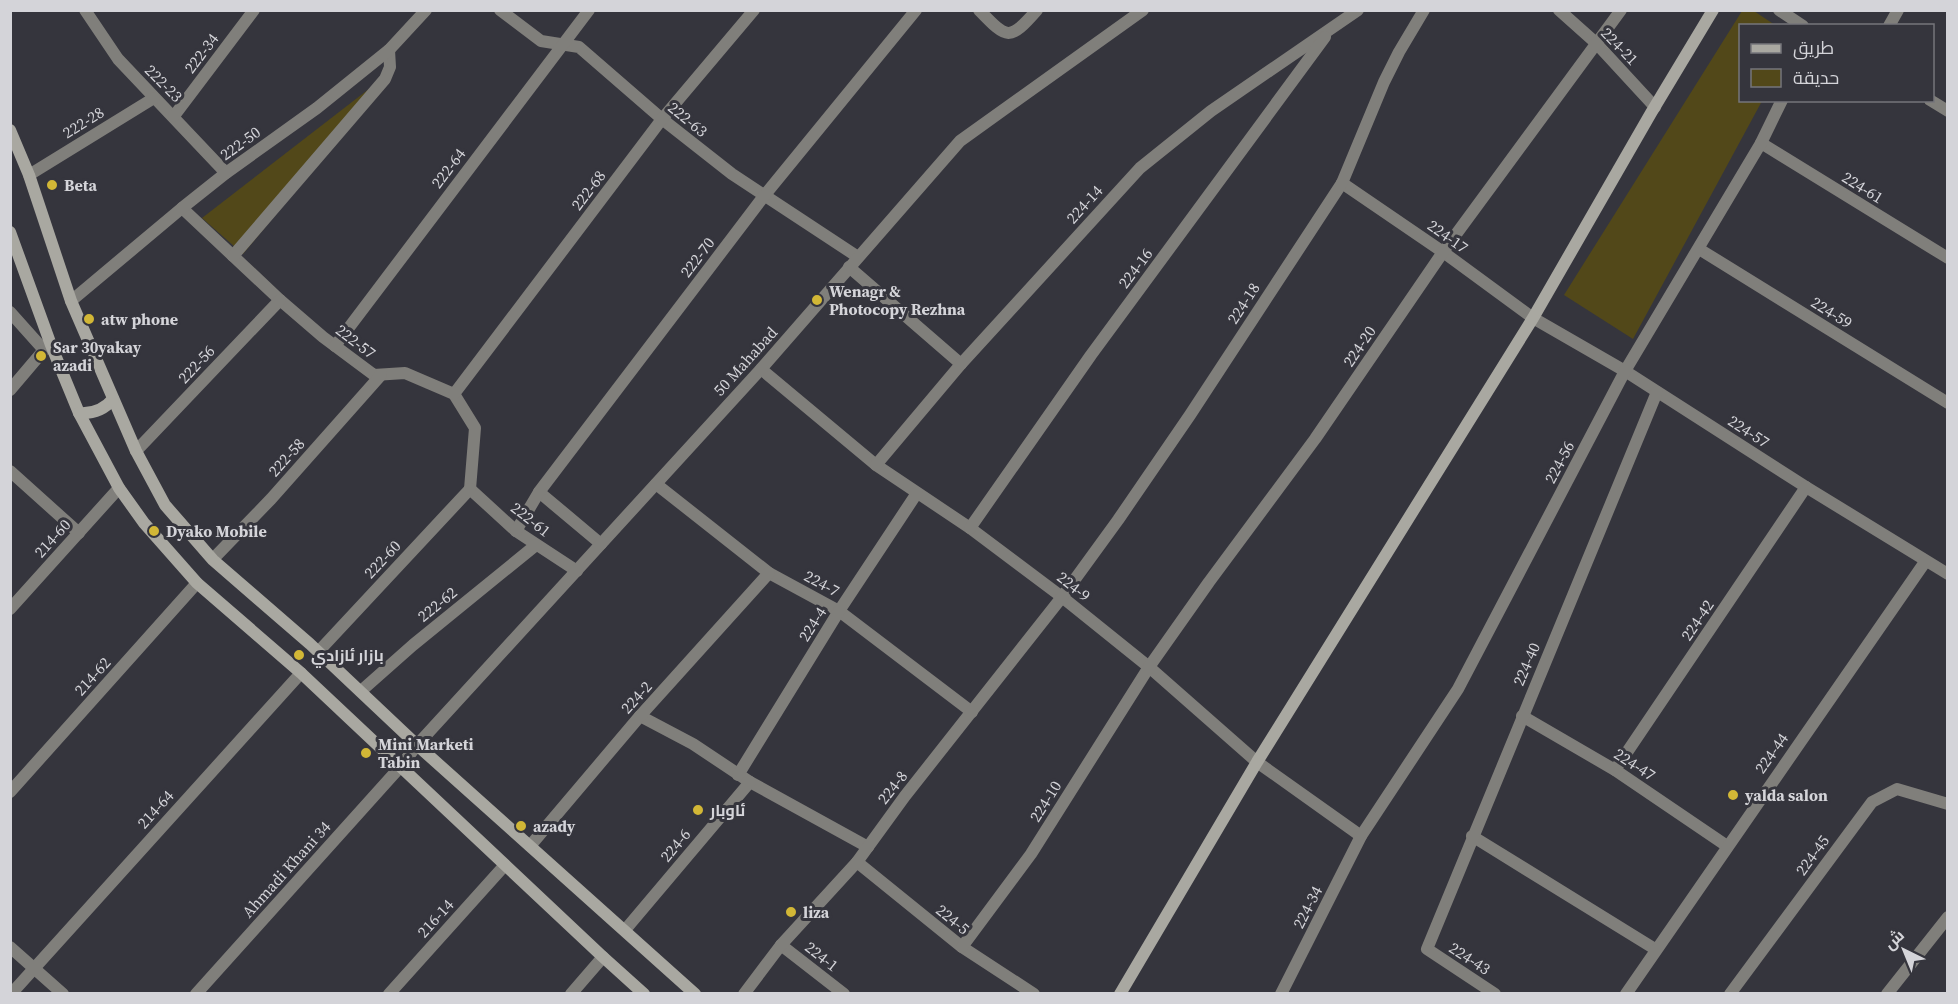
<svg xmlns="http://www.w3.org/2000/svg" width="1958" height="1004" font-family="'Source Serif 4',Cairo,serif">
  <style>
    .green { fill: #524819 }
    .lines { fill: none; stroke-linecap: round; stroke-linejoin: round }
    .minor { stroke: #807f7b; stroke-width: 12 }
    .tertiary { stroke: #807f7b; stroke-width: 12 }
    .secondary { stroke: #a9a8a1; stroke-width: 12 }
    .poi-dot { fill: #d2b736; stroke: #35353d; stroke-width: 2 }
    .labels { text-anchor: middle; stroke-width: 6; stroke-linejoin: round; paint-order: stroke }
    .street-label { font-size: 16px; fill: #d4d4d9; stroke: #35353d }
    .poi-label { font-size: 16px; font-weight: bold; fill: #d4d4d9; stroke: #35353d; text-anchor: start }
  </style>
  <rect width="100%" height="100%" fill="#35353d"/>
  <g class="green">
    <polygon points="1742,11 1754,11 1775,25 1740,26 1740,100 1762,101 1633,339 1564,295"/>
    <polygon points="396,68 243,254 202,218"/>
  </g>
  <g class="lines">
    <g class="minor">
      <polyline points="85,10 118,59 226,173"/>
      <polyline points="500,10 541,41 579,47 662,119 732,174 858,257"/>
      <path d="M979 10C1007 39 1009 42 1037 10"/>
      <polyline points="1559,10 1596,43 1655,107"/>
      <polyline points="1779,10 1803,26"/>
      <polyline points="1889,26 1898,10"/>
      <polyline points="1930,100 1948,111"/>
      <polyline points="174,116 254,10"/>
      <polyline points="1761,143 1948,258"/>
      <polyline points="29,175 154,98"/>
      <polyline points="1342,183 1443,252 1533,318 1625,371 1806,487 1948,574"/>
      <polyline points="182,208 280,300 323,337 374,375 405,373 454,394 475,428 470,489"/>
      <polyline points="1699,249 1948,403"/>
      <polyline points="233,256 385,79 390,67 389,50"/>
      <polyline points="849,267 961,364"/>
      <polyline points="71,301 182,208 226,173 317,108 389,50 426,10"/>
      <polyline points="10,312 44,350"/>
      <polyline points="335,346 589,10"/>
      <polyline points="761,369 876,465 970,528 1062,597 1149,667 1257,762 1361,836"/>
      <polyline points="10,390 44,350 51,345"/>
      <polyline points="454,394 662,119 754,10"/>
      <polyline points="136,451 280,300"/>
      <polyline points="876,465 961,364 1140,168 1211,111 1358,10"/>
      <polyline points="10,471 79,533"/>
      <polyline points="656,484 769,573 839,611 972,712"/>
      <polyline points="470,489 516,531 577,571"/>
      <polyline points="539,492 601,544"/>
      <polyline points="970,528 1091,355 1325,37"/>
      <polyline points="516,531 539,492 764,196 916,10"/>
      <polyline points="213,559 271,499 381,375"/>
      <polyline points="10,609 119,488"/>
      <polyline points="318,652 470,489"/>
      <polyline points="361,691 413,645 536,545"/>
      <polyline points="640,716 693,744 750,782 868,847"/>
      <polyline points="1522,716 1615,770 1727,846"/>
      <polyline points="401,766 417,745 761,369 960,141 1143,10"/>
      <polyline points="1615,770 1806,487"/>
      <polyline points="738,775 839,611 917,493"/>
      <polyline points="10,792 197,583"/>
      <polyline points="1472,836 1655,949"/>
      <polyline points="530,846 640,716 769,573"/>
      <polyline points="857,862 962,947 1034,994"/>
      <polyline points="625,930 750,782"/>
      <polyline points="781,945 844,994"/>
      <polyline points="962,947 1031,854 1149,667 1209,582 1315,439 1443,252 1621,10"/>
      <polyline points="11,994 301,673"/>
      <polyline points="389,994 505,865"/>
      <polyline points="571,994 603,957"/>
      <polyline points="744,994 781,945 857,862 905,796 1062,597 1118,520 1190,415 1342,183 1384,82 1399,52 1424,10"/>
      <polyline points="1281,994 1361,836 1458,689 1625,371 1761,143 1782,100"/>
      <polyline points="1495,994 1427,949 1657,392"/>
      <polyline points="1626,994 1925,562"/>
      <polyline points="1730,994 1872,802 1897,789 1948,804"/>
      <polyline points="1887,994 1948,917"/>
    </g>
    <g class="tertiary">
      <polyline points="10,947 63,994"/>
      <polyline points="196,994 401,766"/>
    </g>
    <g class="secondary">
      <polyline points="10,130 29,175 71,301 136,451 165,505 213,560 310,644 417,745 695,994"/>
      <polyline points="10,232 51,345 79,413 119,488 144,523 197,583 301,673 603,957 644,994"/>
      <path d="M79 413C93 414 104 410 113 399"/>
      <polyline points="1120,994 1257,762 1533,318 1651,113 1713,10"/>
    </g>
  </g>
  <g class="poi-dot">
    <circle cx="52" cy="185" r="6"/>
    <circle cx="817" cy="300" r="6"/>
    <circle cx="89" cy="319" r="6"/>
    <circle cx="41" cy="356" r="6"/>
    <circle cx="154" cy="531" r="6"/>
    <circle cx="299" cy="655" r="6"/>
    <circle cx="366" cy="753" r="6"/>
    <circle cx="1733" cy="795" r="6"/>
    <circle cx="698" cy="810" r="6"/>
    <circle cx="521" cy="826" r="6"/>
    <circle cx="791" cy="912" r="6"/>
  </g>
  <g class="labels">
    <g class="street-label">
      <text transform="translate(1620 46) rotate(46)" y="6">224-21</text>
      <text transform="translate(201 53) rotate(-53)" y="6">222-34</text>
      <text transform="translate(164 83) rotate(45)" y="6">222-23</text>
      <text transform="translate(688 119) rotate(39)" y="6">222-63</text>
      <text transform="translate(83 122) rotate(-32)" y="6">222-28</text>
      <text transform="translate(240 143) rotate(-36)" y="6">222-50</text>
      <text transform="translate(448 168) rotate(-53)" y="6">222-64</text>
      <text transform="translate(1863 187) rotate(32)" y="6">224-61</text>
      <text transform="translate(588 190) rotate(-53)" y="6">222-68</text>
      <text transform="translate(1084 204) rotate(-48)" y="6">224-14</text>
      <text transform="translate(1448 236) rotate(35)" y="6">224-17</text>
      <text transform="translate(697 257) rotate(-53)" y="6">222-70</text>
      <text transform="translate(1135 268) rotate(-53)" y="6">224-16</text>
      <text transform="translate(1243 303) rotate(-57)" y="6">224-18</text>
      <text transform="translate(1832 312) rotate(32)" y="6">224-59</text>
      <text transform="translate(356 341) rotate(37)" y="6">222-57</text>
      <text transform="translate(1359 346) rotate(-56)" y="6">224-20</text>
      <text transform="translate(745 361) rotate(-48)" y="6">50 Mahabad</text>
      <text transform="translate(196 364) rotate(-47)" y="6">222-56</text>
      <text transform="translate(1749 431) rotate(33)" y="6">224-57</text>
      <text transform="translate(286 457) rotate(-48)" y="6">222-58</text>
      <text transform="translate(1559 462) rotate(-62)" y="6">224-56</text>
      <text transform="translate(531 519) rotate(38)" y="6">222-61</text>
      <text transform="translate(52 538) rotate(-48)" y="6">214-60</text>
      <text transform="translate(382 559) rotate(-47)" y="6">222-60</text>
      <text transform="translate(822 583) rotate(28)" y="6">224-7</text>
      <text transform="translate(1074 586) rotate(38)" y="6">224-9</text>
      <text transform="translate(437 604) rotate(-39)" y="6">222-62</text>
      <text transform="translate(1697 620) rotate(-56)" y="6">224-42</text>
      <text transform="translate(812 624) rotate(-58)" y="6">224-4</text>
      <text transform="translate(1526 664) rotate(-67)" y="6">224-40</text>
      <text transform="translate(92 676) rotate(-48)" y="6">214-62</text>
      <text transform="translate(636 697) rotate(-48)" y="6">224-2</text>
      <text transform="translate(1771 753) rotate(-55)" y="6">224-44</text>
      <text transform="translate(1635 764) rotate(33)" y="6">224-47</text>
      <text transform="translate(892 787) rotate(-52)" y="6">224-8</text>
      <text transform="translate(1045 801) rotate(-58)" y="6">224-10</text>
      <text transform="translate(155 809) rotate(-48)" y="6">214-64</text>
      <text transform="translate(675 845) rotate(-50)" y="6">224-6</text>
      <text transform="translate(1812 855) rotate(-54)" y="6">224-45</text>
      <text transform="translate(286 869) rotate(-48)" y="6">Ahmadi Khani 34</text>
      <text transform="translate(1307 907) rotate(-63)" y="6">224-34</text>
      <text transform="translate(435 918) rotate(-48)" y="6">216-14</text>
      <text transform="translate(953 919) rotate(39)" y="6">224-5</text>
      <text transform="translate(822 956) rotate(38)" y="6">224-1</text>
      <text transform="translate(1470 958) rotate(33)" y="6">224-43</text>
    </g>
    <g class="poi-label">
      <text x="64" y="191">Beta</text>
      <text x="829" y="297">Wenagr &amp;<tspan x="829" dy="18">Photocopy Rezhna</tspan></text>
      <text x="101" y="325">atw phone</text>
      <text x="53" y="353">Sar 30yakay<tspan x="53" dy="18">azadi</tspan></text>
      <text x="166" y="537">Dyako Mobile</text>
      <text x="311" y="661">بازار ئازادي</text>
      <text x="378" y="750">Mini Marketi<tspan x="378" dy="18">Tabin</tspan></text>
      <text x="1745" y="801">yalda salon</text>
      <text x="710" y="816">ئاوبار</text>
      <text x="533" y="832">azady</text>
      <text x="803" y="918">liza</text>
    </g>
  </g>
  <rect width="1958" height="1004" fill="none" stroke="#d4d4d9" stroke-width="24"/>
  <rect x="1739" y="24" width="195" height="78" fill="#35353d" stroke="#75757b" stroke-width="1.5"/>
  <rect x="1751" y="44" width="30" height="9" fill="#a9a8a1" stroke="#75757b" stroke-width="1.5"/>
  <text x="1793" y="54" font-size="18" fill="#d4d4d9">طريق</text>
  <rect x="1751" y="69" width="30" height="18" fill="#524819" stroke="#75757b" stroke-width="1.5"/>
  <text x="1793" y="84" font-size="18" fill="#d4d4d9">حديقة</text>
  <g transform="translate(1904 950) rotate(317)" stroke="#35353d" stroke-width="4.5" paint-order="stroke">
  <path d="M0-4.5L10 22L0 15L-10 22Z" fill="#d4d4d9"/>
  <text y="-9" font-size="16" font-weight="bold" text-anchor="middle" fill="#d4d4d9">ش</text>
  </g>
</svg>
